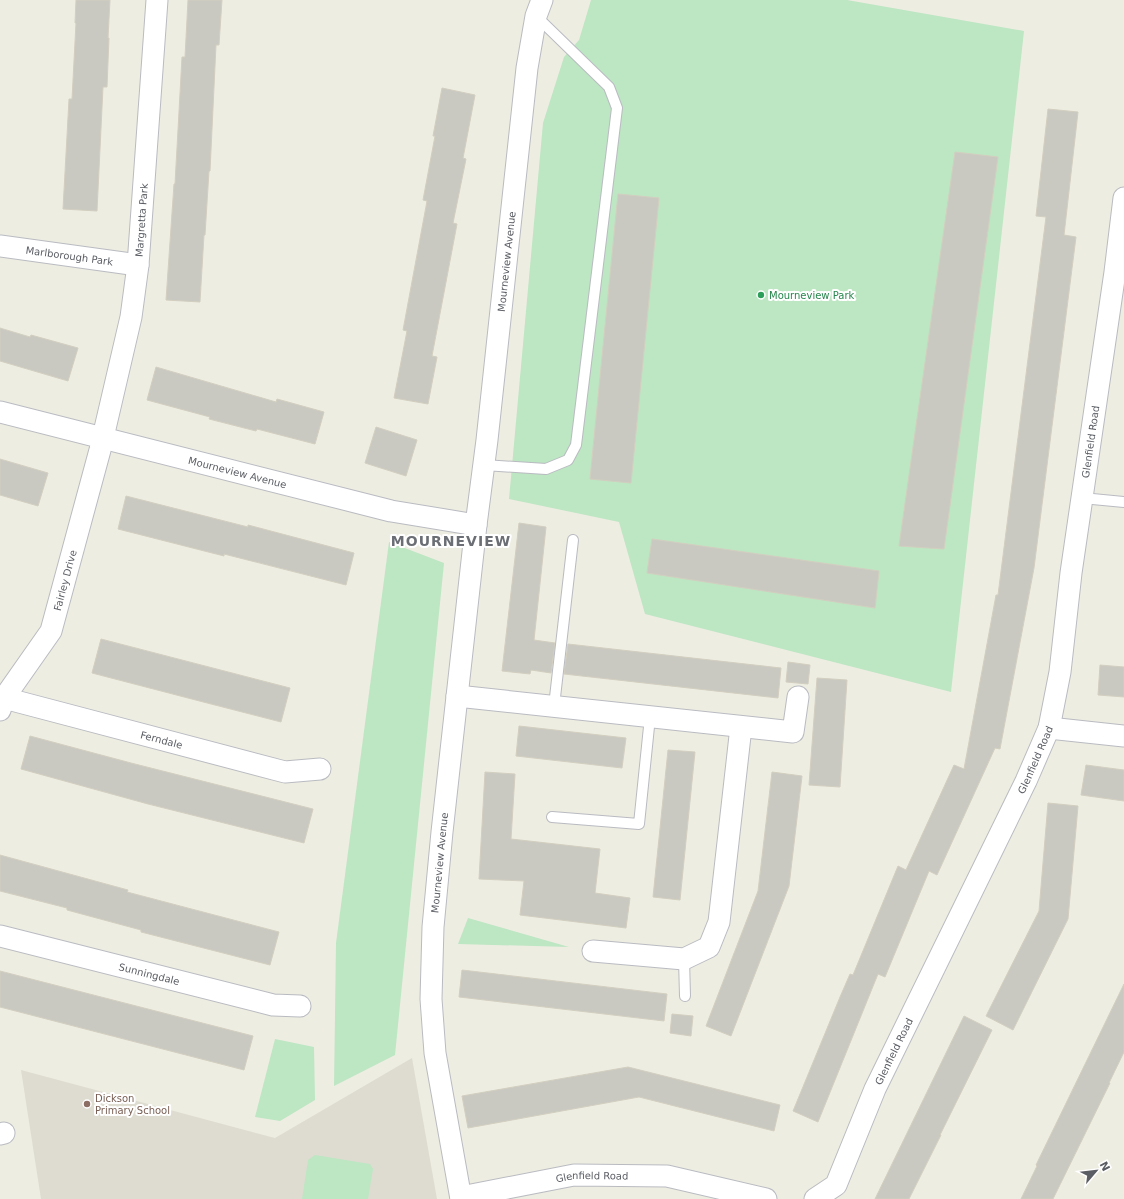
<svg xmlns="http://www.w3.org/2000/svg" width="1124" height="1199" font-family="'DejaVu Sans',sans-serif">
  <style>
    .education { fill: #dedcd0 }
    .green { fill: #bde6c3 }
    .building { fill: #cac9c1; stroke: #d2cfc0 }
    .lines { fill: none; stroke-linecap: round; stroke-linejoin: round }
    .service-casing { stroke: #b9bbc1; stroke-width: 12 }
    .minor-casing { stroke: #b9bbc1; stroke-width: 23 }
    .service { stroke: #fff; stroke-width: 10 }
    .minor { stroke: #fff; stroke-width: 21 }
    .leisure-dot { fill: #2e9e5b; stroke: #fff; stroke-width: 1.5 }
    .education-dot { fill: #8d6e63; stroke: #fff; stroke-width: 1.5 }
    .labels { text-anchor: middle; stroke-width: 4; stroke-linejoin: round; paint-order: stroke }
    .street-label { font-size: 10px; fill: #5a5d63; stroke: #fff }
    .leisure-label { font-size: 10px; fill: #27864d; stroke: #fff; text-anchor: start }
    .education-label { font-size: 10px; fill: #785e54; stroke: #fff; text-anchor: start }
    .district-label { font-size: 14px; font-weight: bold; letter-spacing: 1px; fill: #6b6f75; stroke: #fff }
  </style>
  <rect width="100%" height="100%" fill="#eeede2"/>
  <polygon class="education" points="412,1058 437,1199 41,1199 21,1070 275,1138"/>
  <g class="green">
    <polygon points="591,0 847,0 1024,31 951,692 645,614 619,522 509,499 543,123 564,57 579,40"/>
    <polygon points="389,542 444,563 395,1055 334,1086 336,943"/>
    <polygon points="468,918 569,947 458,944"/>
    <polygon points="275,1039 314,1047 315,1100 280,1121 255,1117"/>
    <polygon points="315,1155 370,1164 373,1169 368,1199 302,1199 308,1160"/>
  </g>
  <g class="building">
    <polygon points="76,0 110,0 108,38 109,38 107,87 103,87 97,211 63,209 69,99 72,99 76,23 75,23"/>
    <polygon points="188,0 222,0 219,45 216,45 210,171 209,171 205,235 204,235 200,302 166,300 174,184 175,184 182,57 185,57"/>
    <polygon points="442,88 475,95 463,158 466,159 453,223 457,224 432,356 437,357 428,404 394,398 407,331 403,330 427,201 423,200 435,136 433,136"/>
    <polygon points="1048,109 1078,112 1064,235 1076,237 1034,568 1000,749 995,748 937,875 929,871 885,977 878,974 818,1122 793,1111 840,997 850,974 853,975 898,866 906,870 954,765 964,769 996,595 998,595 1046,217 1036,216"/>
    <polygon points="955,152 998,157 944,549 899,546"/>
    <polygon points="618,194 659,198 631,483 590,479"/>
    <polygon points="0,328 30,337 31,335 78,348 68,381 0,361"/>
    <polygon points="156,367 276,402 277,399 324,412 315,444 257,429 256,431 209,419 210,417 147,400"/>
    <polygon points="376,427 417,440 406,476 365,463"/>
    <polygon points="0,459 48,473 38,506 0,495"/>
    <polygon points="126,496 248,527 248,525 354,553 346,585 224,554 224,556 118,529"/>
    <polygon points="519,523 546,527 534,640 555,643 551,673 531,670 530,674 502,671"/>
    <polygon points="652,539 879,571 875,608 647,573"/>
    <polygon points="101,639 290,688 281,722 211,704 92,673"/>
    <polygon points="568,644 781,668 778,698 564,674"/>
    <polygon points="788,662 810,665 808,684 786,682"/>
    <polygon points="1100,665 1124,667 1124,697 1098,695"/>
    <polygon points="817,678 847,680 840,787 809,785"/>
    <polygon points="519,726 626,738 622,768 516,756"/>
    <polygon points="30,736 131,763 313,809 304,843 148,804 21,769"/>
    <polygon points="668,750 695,752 680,900 653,897"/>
    <polygon points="1086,765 1124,770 1124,801 1081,795"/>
    <polygon points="485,772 515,774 511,839 600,849 595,893 630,898 626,928 520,915 524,881 479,879"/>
    <polygon points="772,772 802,776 789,886 731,1036 706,1026 758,891"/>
    <polygon points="1048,803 1078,806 1068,919 1013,1030 986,1016 1039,911"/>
    <polygon points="0,855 128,890 127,892 279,932 270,965 141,932 141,930 67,910 67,908 0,891"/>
    <polygon points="462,970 667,994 664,1021 459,997"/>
    <polygon points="0,971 253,1036 244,1070 0,1007"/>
    <polygon points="1124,984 1124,1052 1109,1083 1110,1083 1053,1199 1021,1199 1037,1166 1036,1165"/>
    <polygon points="672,1014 693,1016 691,1036 670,1033"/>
    <polygon points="964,1016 992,1030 940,1135 941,1135 909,1199 875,1199"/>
    <polygon points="628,1067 780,1105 774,1131 639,1097 468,1128 462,1096"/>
  </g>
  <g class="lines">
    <defs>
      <g id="service">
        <polyline points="484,465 546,469 568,460 576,445 617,108 609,87 536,16"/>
        <polyline points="1082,498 1124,502"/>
        <polyline points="554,706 573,540"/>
        <polyline points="552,817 639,824 650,717"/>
        <polyline points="684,959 685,996"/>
      </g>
      <g id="minor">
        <path id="s1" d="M0 246 138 265"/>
        <path id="s2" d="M0 412 391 511 476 525"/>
        <polyline points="457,696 793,732 798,697"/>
        <path id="s3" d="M4 698 285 772 320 769"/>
        <path id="s4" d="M0 710 4 698 51 631 100 450 131 317 138 265 157 0"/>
        <polyline points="1049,728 1124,736"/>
        <path id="s5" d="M0 936 273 1005 300 1006"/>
        <polyline points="593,951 684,959 709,947 719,922 741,727"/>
        <polyline points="0,1134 4,1133"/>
        <path id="s6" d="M461 1197 574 1175 667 1176 766 1199"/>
        <path id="s7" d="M461 1199 435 1053 431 999 433 927 442 832 476 525 487 440 527 68 536 16 542 0"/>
        <path id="s8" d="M815 1199 836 1185 875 1089 1026 781 1049 728 1060 672 1071 573 1115 272 1124 198"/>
      </g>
    </defs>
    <use href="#service" class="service-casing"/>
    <use href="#minor" class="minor-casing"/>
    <use href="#service" class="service"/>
    <use href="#minor" class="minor"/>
  </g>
  <circle class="leisure-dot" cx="761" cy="295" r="4"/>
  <circle class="education-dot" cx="87" cy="1104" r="4"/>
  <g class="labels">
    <g class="street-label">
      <text dy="4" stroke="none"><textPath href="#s4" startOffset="516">Margretta Park</textPath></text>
      <text dy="4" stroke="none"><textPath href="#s1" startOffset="70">Marlborough Park</textPath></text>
      <text dy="4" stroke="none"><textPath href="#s7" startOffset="944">Mourneview Avenue</textPath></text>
      <text dy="4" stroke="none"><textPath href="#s8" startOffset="819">Glenfield Road</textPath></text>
      <text dy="4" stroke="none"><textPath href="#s2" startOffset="245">Mourneview Avenue</textPath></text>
      <text dy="4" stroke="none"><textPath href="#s4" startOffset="147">Fairley Drive</textPath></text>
      <text dy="4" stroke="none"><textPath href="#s3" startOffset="163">Ferndale</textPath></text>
      <text dy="4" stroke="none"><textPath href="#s8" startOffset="495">Glenfield Road</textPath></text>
      <text dy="4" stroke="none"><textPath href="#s7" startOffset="339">Mourneview Avenue</textPath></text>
      <text dy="4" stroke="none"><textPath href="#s5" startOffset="154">Sunningdale</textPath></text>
      <text dy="4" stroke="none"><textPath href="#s8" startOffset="171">Glenfield Road</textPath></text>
      <text dy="4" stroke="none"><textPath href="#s6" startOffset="133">Glenfield Road</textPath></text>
    </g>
    <g class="leisure-label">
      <text x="769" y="299">Mourneview Park</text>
    </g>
    <g class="education-label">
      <text x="95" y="1102">Dickson<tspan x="95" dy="12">Primary School</tspan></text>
    </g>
    <g class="district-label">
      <text x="451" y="546">MOURNEVIEW</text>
    </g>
  </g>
  <g transform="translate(1096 1171) rotate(62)" stroke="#ffffff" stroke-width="3" paint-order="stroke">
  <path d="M0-3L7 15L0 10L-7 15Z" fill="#5a5d63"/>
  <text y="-6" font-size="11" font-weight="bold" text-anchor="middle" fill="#5a5d63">N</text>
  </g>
</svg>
